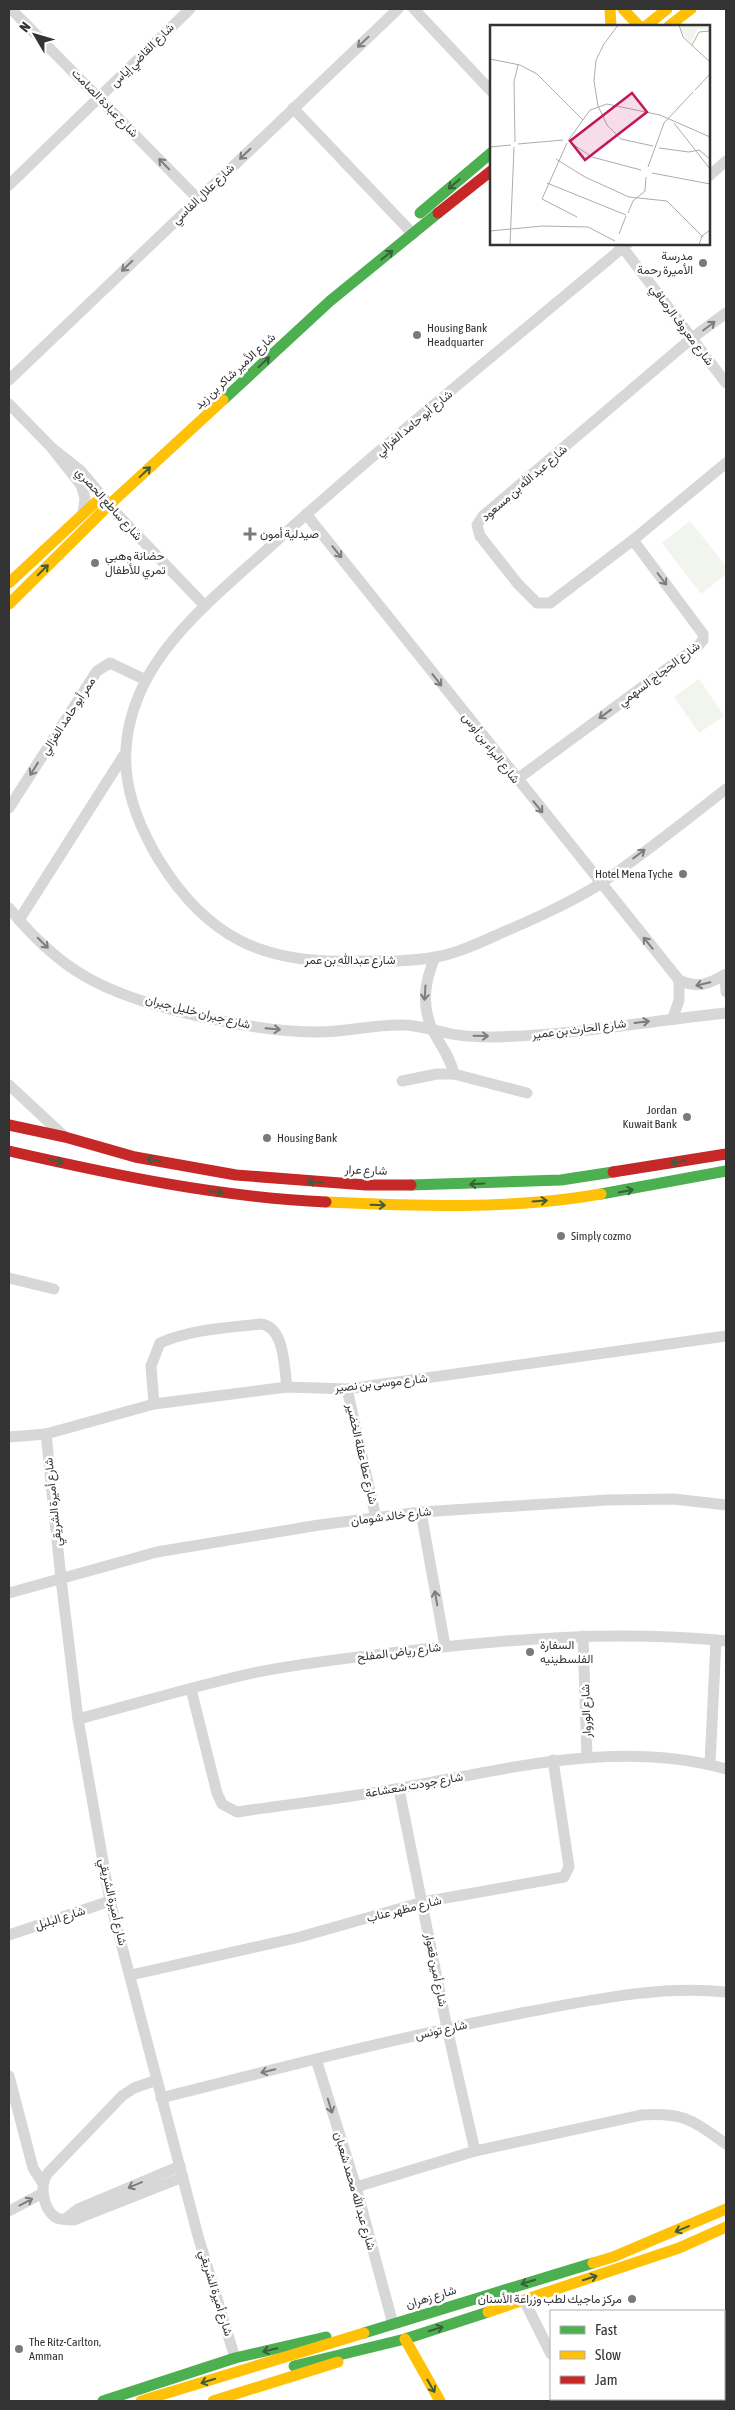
<svg xmlns="http://www.w3.org/2000/svg" width="735" height="2410" font-family="'Asap Condensed',Vazirmatn,sans-serif">
  <style>
    .green { fill: #f1f5ed }
    .lines { fill: none; stroke-linecap: round; stroke-linejoin: round }
    .street { stroke: #d7d7d7; stroke-width: 11 }
    .fast { stroke: #4caf50; stroke-width: 11 }
    .slow { stroke: #ffc107; stroke-width: 11 }
    .jam { stroke: #c62828; stroke-width: 11 }
    .oneway { stroke: #7d7d7d }
    .oneway2 { stroke: #3c5e3d }
    .poi-dot { fill: #7a7a7a; stroke: #fff; stroke-width: 2 }
    .labels { text-anchor: middle; stroke-width: 5; stroke-linejoin: round; paint-order: stroke }
    .street-label { font-size: 12px; fill: #333; stroke: #fff }
    .poi-label { font-size: 12px; fill: #333; stroke: #fff; text-anchor: start }
    .inset-road { fill: none; stroke: #adadad; stroke-width: 1 }
    .view { fill: #c2185b; fill-opacity: 0.15; stroke: #c2185b; stroke-width: 2.5 }
    .inset-edge { fill: none; stroke: #333; stroke-width: 2.5 }
  </style>
  <rect width="100%" height="100%" fill="#fff"/>
  <g class="green">
    <polygon points="690,521 726,566 726,574 701,594 662,543"/>
    <polygon points="699,679 724,716 699,733 674,697"/>
  </g>
  <g class="lines">
    <g class="street">
      <polyline points="11,9 198,199"/>
      <polyline points="414,9 491,91"/>
      <polyline points="293,108 413,234"/>
      <polyline points="709,176 726,161"/>
      <polyline points="9,185 190,9"/>
      <polyline points="620,244 726,383"/>
      <path d="M627 244C509 343 387 441 272 545 229 584 172 629 145 682 113 746 123 800 159 860 207 938 264 964 353 961 380 961 409 962 436 957 458 953 479 943 499 934 534 919 568 904 600 884 643 855 685 821 726 789"/>
      <polyline points="726,313 692,338 483,516 477,525 480,536 518,584 537,603 550,603 633,540 726,463"/>
      <polyline points="9,380 398,9"/>
      <polyline points="9,404 52,448 81,485 85,498 83,514"/>
      <polyline points="52,448 80,470 118,515 205,606"/>
      <path d="M306 514 679 980C698 989 709 984 726 974"/>
      <polyline points="516,780 698,646 703,640 703,634 633,540"/>
      <polyline points="9,808 97,671 110,663 146,680"/>
      <path d="M9 908C31 935 57 961 88 978 143 1009 256 1032 319 1032 347 1032 375 1024 403 1025 418 1025 432 1030 447 1033 463 1037 480 1037 496 1037 573 1035 650 1021 726 1013"/>
      <polyline points="19,920 124,755"/>
      <path d="M435 957C425 981 421 1004 432 1029 440 1045 450 1056 454 1074"/>
      <polyline points="725,975 726,992"/>
      <polyline points="673,1018 679,1000 679,980"/>
      <polyline points="402,1081 437,1074 454,1074 527,1093"/>
      <polyline points="9,1085 65,1137"/>
      <polyline points="9,1278 54,1289"/>
      <polyline points="347,1389 376,1518"/>
      <path d="M154 1404 151 1366 160 1343C191 1329 227 1328 261 1324 285 1327 284 1368 287 1387"/>
      <polyline points="46,1434 61,1579 78,1719 110,1901 198,2236 235,2358"/>
      <polyline points="9,1437 46,1434 154,1404 287,1387 347,1389 726,1336"/>
      <polyline points="421,1512 445,1646"/>
      <polyline points="9,1593 157,1552 319,1525 421,1512 607,1500 674,1499 726,1505"/>
      <polyline points="583,1636 587,1757"/>
      <path d="M191 1689 217 1793 222 1804 237 1812C291 1804 347 1798 401 1788 508 1769 618 1739 726 1769"/>
      <path d="M78 1719C136 1704 194 1686 253 1673 301 1663 350 1658 399 1652 508 1639 617 1630 726 1641"/>
      <polyline points="710,1764 716,1640"/>
      <polyline points="399,1789 447,2028 475,2151"/>
      <polyline points="9,1935 110,1901"/>
      <polyline points="131,1975 300,1937 423,1902 564,1877 569,1867 553,1760"/>
      <polyline points="316,2059 356,2187 393,2324"/>
      <polyline points="9,2076 33,2168 42,2182"/>
      <path d="M157 2080 134 2088 122 2096 48 2173C39 2185 43 2208 55 2217 60 2220 68 2220 74 2220L183 2177"/>
      <path d="M161 2098C283 2067 404 2036 527 2012 592 2000 660 1985 726 1992"/>
      <path d="M356 2187 475 2151 641 2115C684 2112 692 2120 726 2144"/>
      <polyline points="9,2211 43,2193"/>
      <polyline points="65,2219 78,2209 180,2166"/>
      <polyline points="524,2300 551,2354"/>
      <polyline points="724,2359 726,2359"/>
    </g>
    <g class="fast">
      <polyline points="420,213 491,153"/>
      <polyline points="223,400 330,301 438,213"/>
      <polyline points="411,1185 561,1180 613,1172"/>
      <polyline points="601,1194 726,1171"/>
      <polyline points="364,2333 593,2263"/>
      <polyline points="294,2366 405,2339 488,2312"/>
      <polyline points="103,2401 235,2358 326,2337"/>
    </g>
    <g class="slow">
      <polyline points="610,9 611,26"/>
      <polyline points="623,9 639,26"/>
      <polyline points="646,26 667,9"/>
      <polyline points="669,26 691,9"/>
      <polyline points="9,583 96,502"/>
      <polyline points="9,604 109,505 223,400"/>
      <path d="M326 1202C417 1206 510 1210 601 1194"/>
      <polyline points="593,2263 613,2257 726,2209"/>
      <polyline points="488,2312 679,2248 726,2227"/>
      <polyline points="405,2339 440,2401"/>
      <polyline points="141,2401 364,2333"/>
      <polyline points="213,2401 338,2362"/>
    </g>
    <g class="jam">
      <polyline points="438,213 491,171"/>
      <polyline points="9,1125 65,1137 135,1157 236,1175 366,1185 411,1185"/>
      <path d="M9 1151C114 1175 218 1197 326 1202"/>
      <polyline points="613,1172 726,1154"/>
    </g>
  </g>
  <defs><path id="oneway-shaft" d="M-6 0H5M1.5-3L5.5 0L1.5 3" fill="none" stroke-width="1.6" stroke-linecap="round" stroke-linejoin="round" transform="scale(1.25)"/></defs>
  <g class="oneway">
    <use href="#oneway-shaft" transform="translate(363 42) rotate(137)"/>
    <use href="#oneway-shaft" transform="translate(245 154) rotate(136)"/>
    <use href="#oneway-shaft" transform="translate(164 164) rotate(-134)"/>
    <use href="#oneway-shaft" transform="translate(127 266) rotate(136)"/>
    <use href="#oneway-shaft" transform="translate(709 326) rotate(-37)"/>
    <use href="#oneway-shaft" transform="translate(337 552) rotate(51)"/>
    <use href="#oneway-shaft" transform="translate(662 579) rotate(53)"/>
    <use href="#oneway-shaft" transform="translate(437 680) rotate(52)"/>
    <use href="#oneway-shaft" transform="translate(605 714) rotate(144)"/>
    <use href="#oneway-shaft" transform="translate(34 769) rotate(122)"/>
    <use href="#oneway-shaft" transform="translate(538 807) rotate(51)"/>
    <use href="#oneway-shaft" transform="translate(639 854) rotate(-37)"/>
    <use href="#oneway-shaft" transform="translate(43 943) rotate(45)"/>
    <use href="#oneway-shaft" transform="translate(648 943) rotate(-129)"/>
    <use href="#oneway-shaft" transform="translate(703 984) rotate(166)"/>
    <use href="#oneway-shaft" transform="translate(425 993) rotate(94)"/>
    <use href="#oneway-shaft" transform="translate(642 1022) rotate(-7)"/>
    <use href="#oneway-shaft" transform="translate(273 1029) rotate(5)"/>
    <use href="#oneway-shaft" transform="translate(481 1036) rotate(1)"/>
    <use href="#oneway-shaft" transform="translate(436 1598) rotate(-100)"/>
    <use href="#oneway-shaft" transform="translate(268 2071) rotate(166)"/>
    <use href="#oneway-shaft" transform="translate(330 2106) rotate(73)"/>
    <use href="#oneway-shaft" transform="translate(135 2185) rotate(157)"/>
    <use href="#oneway-shaft" transform="translate(26 2202) rotate(-28)"/>
  </g>
  <g class="oneway2">
    <use href="#oneway-shaft" transform="translate(454 184) rotate(140)"/>
    <use href="#oneway-shaft" transform="translate(387 255) rotate(-39)"/>
    <use href="#oneway-shaft" transform="translate(264 362) rotate(-43)"/>
    <use href="#oneway-shaft" transform="translate(145 472) rotate(-43)"/>
    <use href="#oneway-shaft" transform="translate(43 570) rotate(-45)"/>
    <use href="#oneway-shaft" transform="translate(154 1160) rotate(-169)"/>
    <use href="#oneway-shaft" transform="translate(56 1161) rotate(14)"/>
    <use href="#oneway-shaft" transform="translate(678 1162) rotate(171)"/>
    <use href="#oneway-shaft" transform="translate(315 1182) rotate(-177)"/>
    <use href="#oneway-shaft" transform="translate(477 1184) rotate(177)"/>
    <use href="#oneway-shaft" transform="translate(626 1191) rotate(-11)"/>
    <use href="#oneway-shaft" transform="translate(216 1192) rotate(7)"/>
    <use href="#oneway-shaft" transform="translate(540 1201) rotate(-4)"/>
    <use href="#oneway-shaft" transform="translate(378 1205) rotate(2)"/>
    <use href="#oneway-shaft" transform="translate(682 2229) rotate(157)"/>
    <use href="#oneway-shaft" transform="translate(590 2278) rotate(-18)"/>
    <use href="#oneway-shaft" transform="translate(528 2282) rotate(163)"/>
    <use href="#oneway-shaft" transform="translate(436 2329) rotate(-18)"/>
    <use href="#oneway-shaft" transform="translate(270 2350) rotate(167)"/>
    <use href="#oneway-shaft" transform="translate(208 2381) rotate(163)"/>
    <use href="#oneway-shaft" transform="translate(431 2386) rotate(60)"/>
  </g>
  <g class="poi-dot">
    <circle cx="703" cy="263" r="5"/>
    <circle cx="417" cy="335" r="5"/>
    <path d="M247.5 526.5h5v5h5v5h-5v5h-5v-5h-5v-5h5z"/>
    <circle cx="95" cy="563" r="5"/>
    <circle cx="683" cy="874" r="5"/>
    <circle cx="687" cy="1117" r="5"/>
    <circle cx="267" cy="1138" r="5"/>
    <circle cx="561" cy="1236" r="5"/>
    <circle cx="530" cy="1652" r="5"/>
    <circle cx="632" cy="2299" r="5"/>
    <circle cx="19" cy="2349" r="5"/>
  </g>
  <g class="labels">
    <g class="street-label">
      <text transform="translate(142 55) rotate(-45)" y="4">شارع القاضي إياس</text>
      <text transform="translate(105 103) rotate(46)" y="4">شارع عبادة الصامت</text>
      <text transform="translate(203 194) rotate(-44)" y="4">شارع علال الفاسي</text>
      <text transform="translate(682 325) rotate(53)" y="4">شارع معروف الرصافي</text>
      <text transform="translate(235 371) rotate(-43)" y="4">شارع الأمير شاكر بن زيد</text>
      <text transform="translate(414 423) rotate(-40)" y="4">شارع أبو حامد الغزالي</text>
      <text transform="translate(524 483) rotate(-41)" y="4">شارع عبد الله بن مسعود</text>
      <text transform="translate(109 504) rotate(48)" y="4">شارع ساطع الحصري</text>
      <text transform="translate(659 674) rotate(-37)" y="4">شارع الحجاج السهمي</text>
      <text transform="translate(68 716) rotate(-57)" y="4">ممر أبو حامد الغزالي</text>
      <text transform="translate(491 748) rotate(52)" y="4">شارع البراء بن أوس</text>
      <text x="350" y="964">شارع عبدالله بن عمر</text>
      <text transform="translate(198 1012) rotate(14)" y="4">شارع جبران خليل جبران</text>
      <text transform="translate(579 1029) rotate(-7)" y="4">شارع الحارث بن عمير</text>
      <text transform="translate(366 1170) rotate(2)" y="4">شارع عرار</text>
      <text transform="translate(381 1383) rotate(-6)" y="4">شارع موسى بن نصير</text>
      <text transform="translate(362 1454) rotate(77)" y="4">شارع عطا عقلة الخضير</text>
      <text transform="translate(53 1502) rotate(-96)" y="4">شارع أميرة الشريقي</text>
      <text transform="translate(391 1516) rotate(-7)" y="4">شارع خالد شومان</text>
      <text transform="translate(399 1652) rotate(-7)" y="4">شارع رياض المفلح</text>
      <text transform="translate(586 1711) rotate(-92)" y="4">شارع الوروار</text>
      <text transform="translate(414 1785) rotate(-10)" y="4">شارع جودت شعشاعة</text>
      <text transform="translate(113 1902) rotate(77)" y="4">شارع أميرة الشريقي</text>
      <text transform="translate(404 1909) rotate(-14)" y="4">شارع مظهر عناب</text>
      <text transform="translate(60 1918) rotate(-18)" y="4">شارع البلبل</text>
      <text transform="translate(436 1970) rotate(79)" y="4">شارع أمين قعوار</text>
      <text transform="translate(441 2030) rotate(-12)" y="4">شارع تونس</text>
      <text transform="translate(355 2191) rotate(74)" y="4">شارع عبد الله محمد شعبان</text>
      <text transform="translate(216 2293) rotate(73)" y="4">شارع أميرة الشريقي</text>
      <text transform="translate(431 2297) rotate(-17)" y="4">شارع زهران</text>
    </g>
    <g class="poi-label">
      <text x="693" y="260" text-anchor="end">مدرسة<tspan x="693" dy="14">الأميرة رحمة</tspan></text>
      <text x="427" y="332">Housing Bank<tspan x="427" dy="14">Headquarter</tspan></text>
      <text x="260" y="538">صيدلية أمون</text>
      <text x="105" y="560">حضانة وهبي<tspan x="105" dy="14">تمري للأطفال</tspan></text>
      <text x="673" y="878" text-anchor="end">Hotel Mena Tyche</text>
      <text x="677" y="1114" text-anchor="end">Jordan<tspan x="677" dy="14">Kuwait Bank</tspan></text>
      <text x="277" y="1142">Housing Bank</text>
      <text x="571" y="1240">Simply cozmo</text>
      <text x="540" y="1649">السفارة<tspan x="540" dy="14">الفلسطينيه</tspan></text>
      <text x="622" y="2303" text-anchor="end">مركز ماجيك لطب وزراعة الأسنان</text>
      <text x="29" y="2346">The Ritz-Carlton,<tspan x="29" dy="14">Amman</tspan></text>
    </g>
  </g>
  <g transform="translate(490 25)">
    <rect width="220" height="220" fill="#fff"/>
    <path d="M190 0H220V5L208 4 201 18 193 10Z" fill="#f1f5ed"/>
    <path class="inset-road" d="M128 0 114 19 106 35 104 56 108 81 117 100 131 114 163 121M189 0 193 12 220 37M202 20 209 7 220 6M0 34 30 40 47 49 93 95M205 65 220 49M184 98 220 144M78 116 100 85 117 79 170 90 220 112M25 117 24 57 28 40M77 118 52 174 87 192M81 118 102 132 151 145M28 119 73 115M0 122 21 120M169 123 199 127 209 125 220 134M66 134 95 152 139 172 177 176 213 212M158 142 174 98 203 67M162 148 220 159M57 158 136 190M138 188 143 176 155 166 156 152M0 206 53 201 98 202 125 216M129 209 136 191M20 220 24 122M209 220 212 211 220 205"/>
    <path class="view" d="M142 68 157 87 95 135 80 116Z"/>
    <rect width="220" height="220" class="inset-edge"/>
  </g>
  <rect width="735" height="2410" fill="none" stroke="#333333" stroke-width="20"/>
  <rect x="550" y="2310" width="175" height="90" fill="#ffffff" stroke="#adadad"/>
  <rect x="560" y="2326" width="25" height="8" fill="#4caf50" stroke="#adadad"/>
  <text x="595" y="2335" font-size="15" fill="#333333">Fast</text>
  <rect x="560" y="2351" width="25" height="8" fill="#ffc107" stroke="#adadad"/>
  <text x="595" y="2360" font-size="15" fill="#333333">Slow</text>
  <rect x="560" y="2376" width="25" height="8" fill="#c62828" stroke="#adadad"/>
  <text x="595" y="2385" font-size="15" fill="#333333">Jam</text>
  <g transform="translate(35 35) rotate(308)" stroke="#ffffff" stroke-width="4" paint-order="stroke">
  <path d="M0-4L9 19L0 12L-9 19Z" fill="#333333"/>
  <text y="-8" font-size="14" font-weight="bold" text-anchor="middle" fill="#333333">N</text>
  </g>
</svg>
